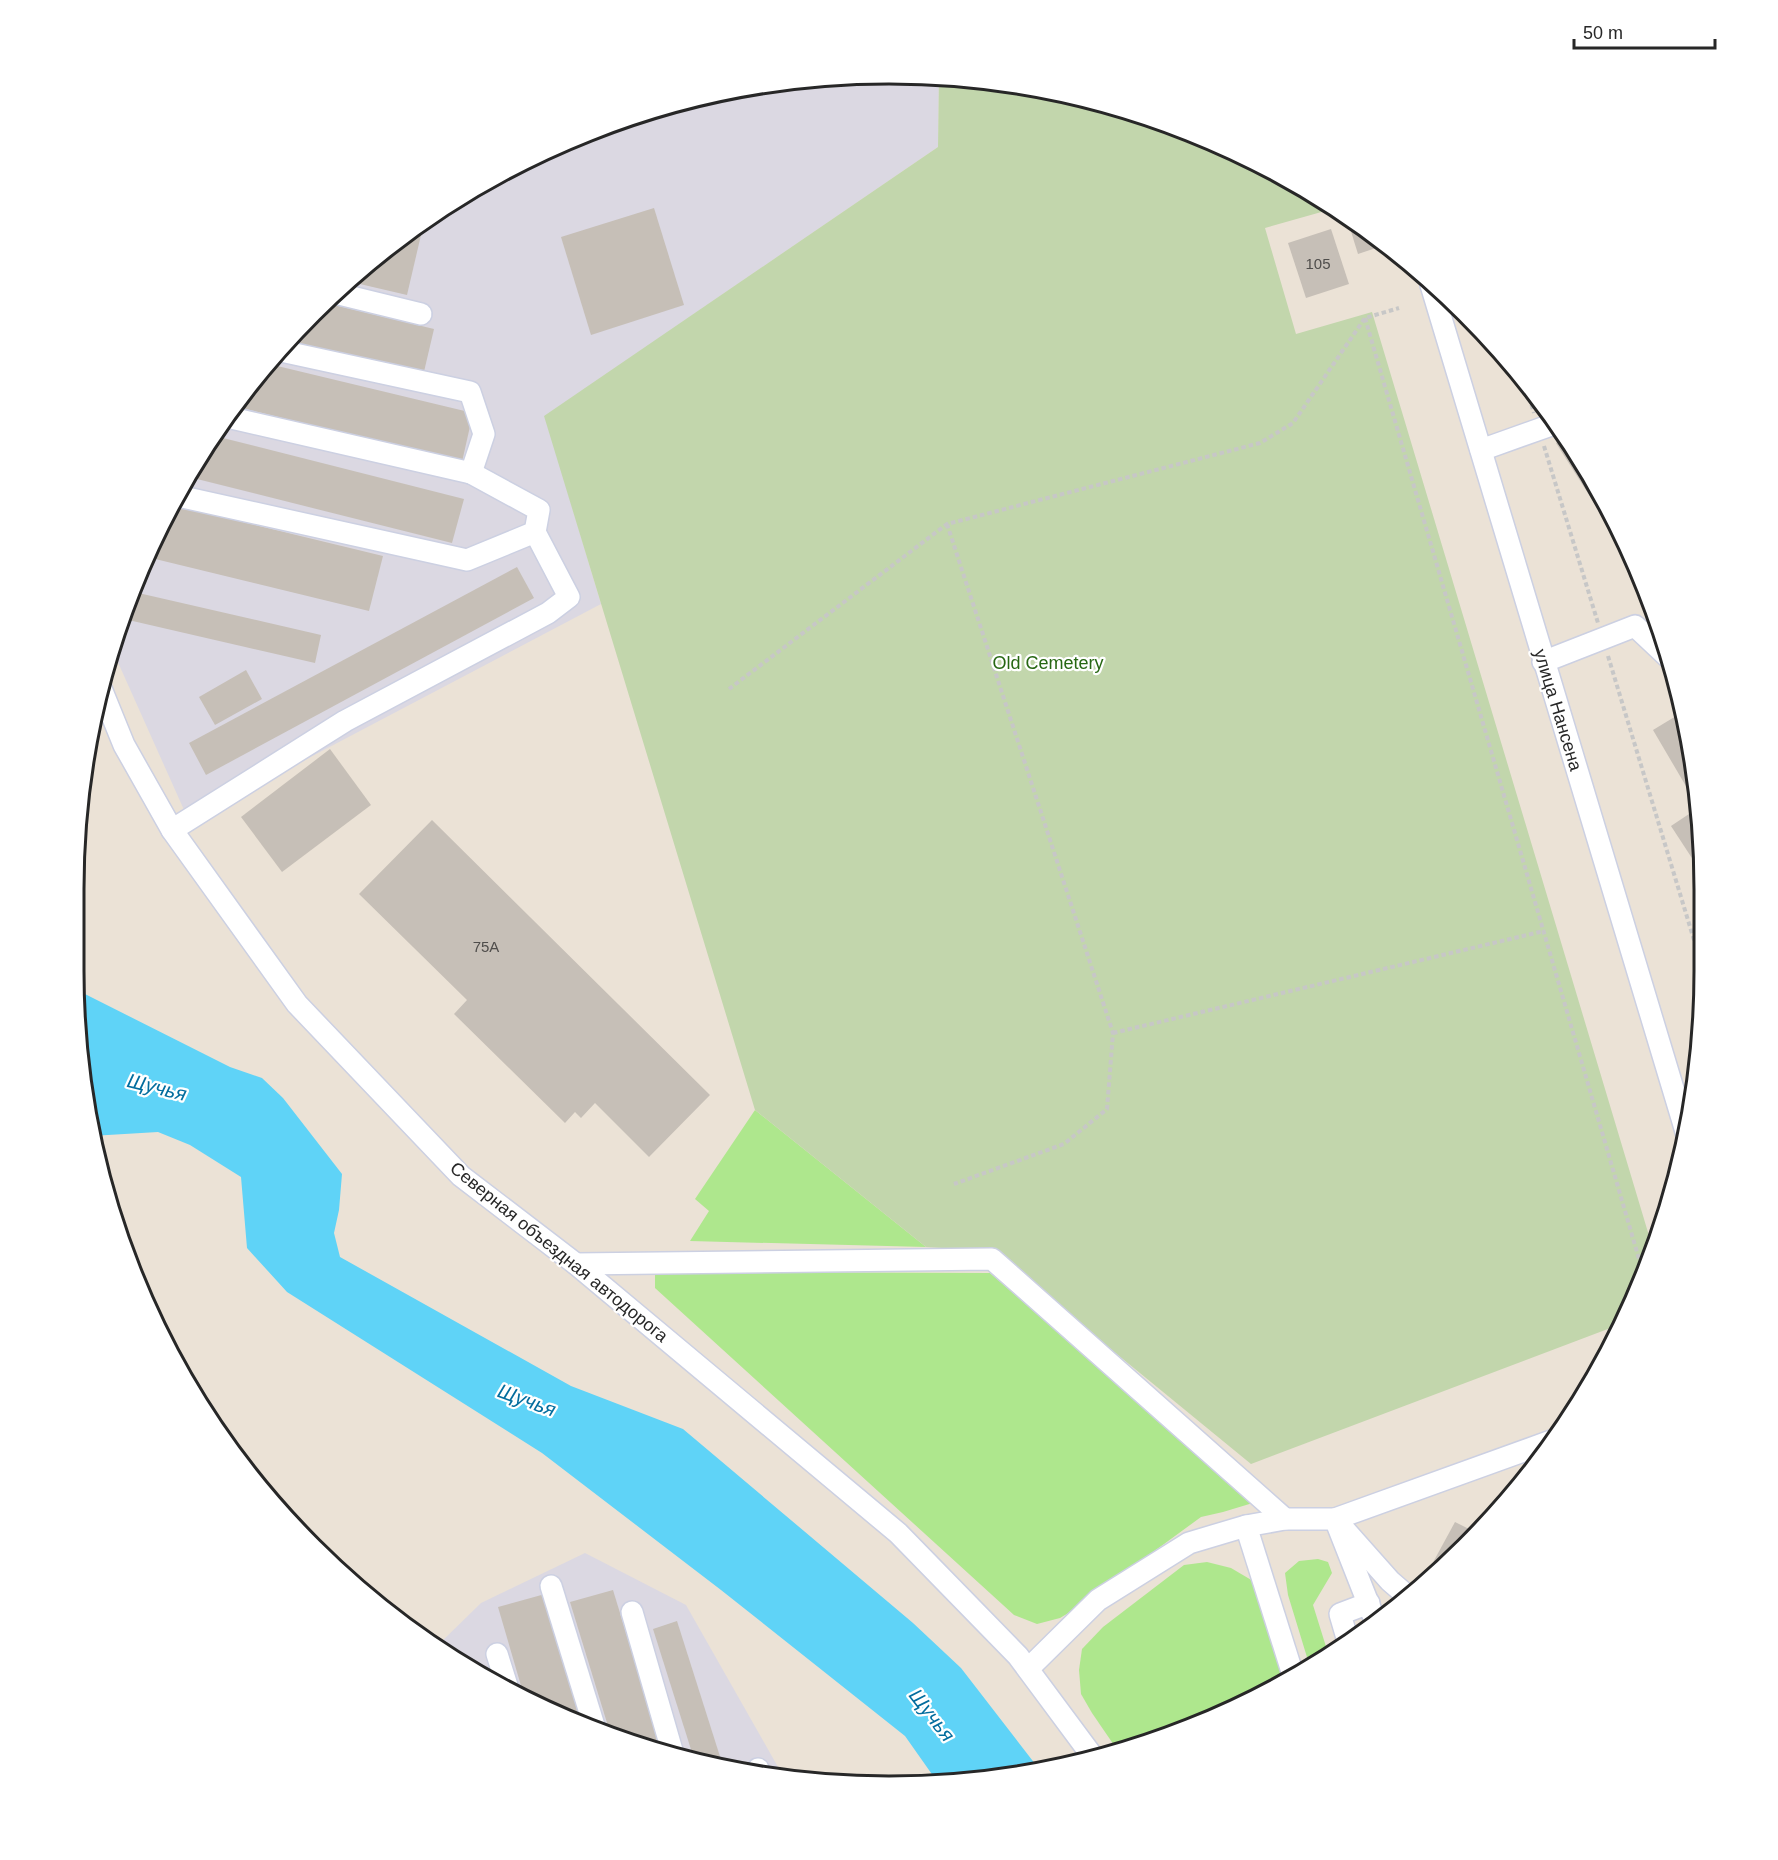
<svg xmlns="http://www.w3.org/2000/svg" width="1778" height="1860" font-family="Helvetica,sans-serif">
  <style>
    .industrial { fill: #dbd8e2 }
    .green { fill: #aee78d }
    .cemetery { fill: #c2d6ac }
    .water { fill: #5fd3f7 }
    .building { fill: #c6bfb7 }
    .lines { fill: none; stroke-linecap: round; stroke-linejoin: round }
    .minor-casing { stroke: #ccd0e2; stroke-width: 24 }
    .path { stroke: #c7c7c7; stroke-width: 4; stroke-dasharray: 4.5 3; stroke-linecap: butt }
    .minor { stroke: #fff; stroke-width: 21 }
    .labels { text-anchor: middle; stroke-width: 4.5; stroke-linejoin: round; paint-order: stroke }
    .number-label { font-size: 15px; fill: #4f4d4b }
    .park-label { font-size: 18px; fill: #276713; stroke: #fff }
    .street-label { font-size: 18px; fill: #272727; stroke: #fff }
    .water-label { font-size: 20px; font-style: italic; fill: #036d9e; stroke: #fff }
    .rim { fill: none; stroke: #272727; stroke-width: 3 }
  </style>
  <rect width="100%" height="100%" fill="#ebe2d6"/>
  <g class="industrial">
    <polygon points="939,75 938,147 545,416 601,604 189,821 112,649 158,528 242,392 352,276 482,183 627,117 783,80"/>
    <polygon points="585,1553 686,1605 778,1767 782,1779 627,1743 482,1677 437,1646 481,1603"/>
  </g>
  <g class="green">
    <polygon points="755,1110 926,1247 690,1241 709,1211 695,1199"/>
    <polygon points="655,1272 990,1273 1256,1502 1223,1512 1201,1517 1075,1609 1060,1618 1037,1624 1014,1615 655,1288"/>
    <polygon points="1318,1559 1328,1562 1332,1573 1313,1605 1328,1653 1310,1667 1288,1595 1285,1573 1299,1561"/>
    <polygon points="1207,1562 1231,1568 1253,1581 1285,1683 1151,1743 1118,1751 1092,1713 1081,1694 1079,1670 1082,1649 1103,1627 1184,1565"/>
  </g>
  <polygon class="cemetery" points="939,75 1100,101 1250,158 1332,209 1265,228 1296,334 1372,312 1653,1249 1642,1283 1621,1324 1251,1464 991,1251 926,1247 755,1110 544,416 938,147"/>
  <polygon class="water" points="75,989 230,1067 262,1078 283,1098 342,1174 339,1210 334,1233 340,1257 571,1386 683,1429 913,1623 961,1668 1039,1769 995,1780 936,1780 905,1736 721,1590 542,1453 287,1292 247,1248 241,1177 190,1145 158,1132 91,1136"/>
  <g class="building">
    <polygon points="654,208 684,305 591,335 561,237"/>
    <polygon points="1355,223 1372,234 1376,248 1358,254 1349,225"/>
    <polygon points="1331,229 1349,284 1306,298 1288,243"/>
    <polygon points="412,233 421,235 407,295 347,281"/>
    <polygon points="326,303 434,329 423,376 288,344"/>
    <polygon points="269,364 473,413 462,462 234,406 242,392"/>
    <polygon points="215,436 464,499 452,543 189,477"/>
    <polygon points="1564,438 1595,482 1633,564 1556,443"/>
    <polygon points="172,505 383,556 369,611 147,557 158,528"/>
    <polygon points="517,567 534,598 206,775 189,743"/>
    <polygon points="134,592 321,635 315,663 124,619"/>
    <polygon points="246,670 262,699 215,725 199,697"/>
    <polygon points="1681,713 1698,783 1698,788 1690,793 1653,730"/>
    <polygon points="330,749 371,805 282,872 241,817"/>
    <polygon points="1698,808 1701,872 1671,826"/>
    <polygon points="432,820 710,1095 649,1157 595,1103 581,1118 575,1112 565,1123 454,1014 467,1000 359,894"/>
    <polygon points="1455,1522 1477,1533 1465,1548 1424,1579"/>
    <polygon points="613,1590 662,1751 627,1743 611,1736 570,1602"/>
    <polygon points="545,1594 582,1723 524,1696 498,1607"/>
    <polygon points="677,1621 723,1766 694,1759 653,1629"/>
  </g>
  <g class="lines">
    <defs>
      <g id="minor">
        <polyline points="1431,285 1687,1135"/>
        <polyline points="335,293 421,314"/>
        <polyline points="227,417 471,473 484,434 470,392 281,351"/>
        <polyline points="1481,450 1554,424"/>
        <polyline points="178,496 467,560 535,532 539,510 471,473"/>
        <polyline points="1543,662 1635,626 1668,657"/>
        <polyline points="100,686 124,745 172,830 297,1004 461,1176 576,1264 898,1533 1018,1656 1093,1757"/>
        <polyline points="172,830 345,721 548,613 569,597 535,532"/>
        <polyline points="576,1264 992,1259 1285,1519"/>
        <polyline points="1246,1526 1294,1678"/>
        <polyline points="551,1586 595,1729"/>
        <polyline points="632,1612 673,1754"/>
        <polyline points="1374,1618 1335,1519 1554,1440"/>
        <polyline points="1347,1638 1340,1614 1369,1603"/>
        <polyline points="497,1654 508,1689"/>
        <polyline points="1028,1669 1098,1600 1189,1543 1246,1526 1285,1519 1335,1519 1390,1581 1405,1594"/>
        <polyline points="758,1769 760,1774"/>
      </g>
    </defs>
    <use href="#minor" class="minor-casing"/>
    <g class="path">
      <polyline points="1365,318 1639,1259"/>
      <polyline points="1525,383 1534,413"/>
      <polyline points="1544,446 1598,623"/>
      <polyline points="947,524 1113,1033 1107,1109 1064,1144 954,1184"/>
      <polyline points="1608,656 1704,973"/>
      <polyline points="729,689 947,524 1260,443 1293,423 1365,318 1399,308"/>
      <polyline points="1113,1033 1544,931"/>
    </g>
    <use href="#minor" class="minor"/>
  </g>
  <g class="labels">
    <g class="number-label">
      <text x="1318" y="269">105</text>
      <text x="486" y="952">75А</text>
    </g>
    <g class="park-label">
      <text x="1048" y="669">Old Cemetery</text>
    </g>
    <g class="street-label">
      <text transform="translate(1558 710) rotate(73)" y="6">улица Нансена</text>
      <text transform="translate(559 1252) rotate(39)" y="6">Северная объездная автодорога</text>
    </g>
    <g class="water-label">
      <text transform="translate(157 1087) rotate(14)" y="7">Щучья</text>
      <text transform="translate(527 1400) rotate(20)" y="7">Щучья</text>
      <text transform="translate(932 1715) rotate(52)" y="7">Щучья</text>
    </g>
  </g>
  <path d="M0 0H1778V1860H0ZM889 84H889A805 805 0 0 1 1694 889V971A805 805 0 0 1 889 1776H889A805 805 0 0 1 84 971V889A805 805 0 0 1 889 84Z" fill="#fff" fill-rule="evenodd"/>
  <path class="rim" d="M889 84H889A805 805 0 0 1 1694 889V971A805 805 0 0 1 889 1776H889A805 805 0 0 1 84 971V889A805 805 0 0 1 889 84Z"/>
  <path d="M1574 39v9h141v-9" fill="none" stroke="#272727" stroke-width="3"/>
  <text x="1583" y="39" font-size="18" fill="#272727" stroke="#ffffff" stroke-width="4.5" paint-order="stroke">50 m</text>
</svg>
